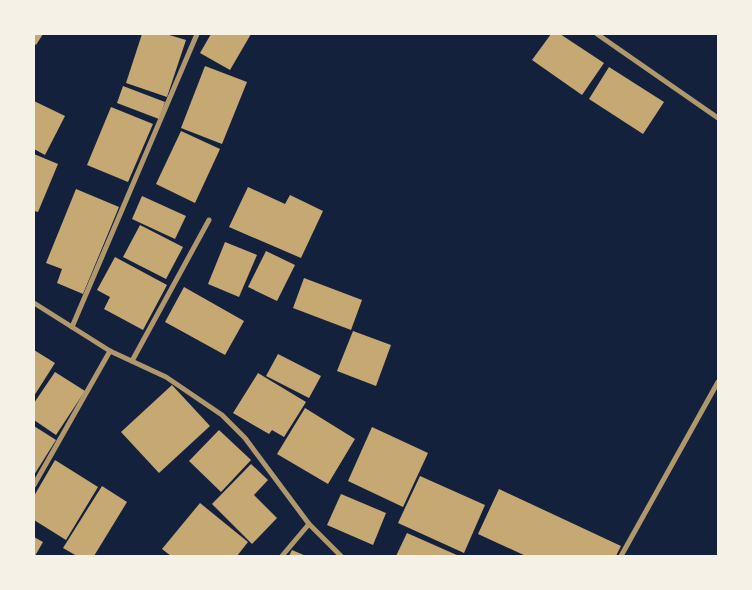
<svg xmlns="http://www.w3.org/2000/svg" width="752" height="590" font-family="'Fira Sans',sans-serif">
  <style>
    .building { fill: #c6a872 }
    .lines { fill: none; stroke-linecap: round; stroke-linejoin: round }
    .minor { stroke: #b1986c; stroke-width: 5 }
  </style>
  <rect width="100%" height="100%" fill="#14213d"/>
  <g class="building">
    <polygon points="34,34 43,34 36,45 34,43"/>
    <polygon points="142,34 166,34 186,40 167,97 126,83"/>
    <polygon points="211,34 251,34 230,70 200,53"/>
    <polygon points="551,34 560,34 604,63 582,95 532,60"/>
    <polygon points="205,66 247,82 222,144 181,128"/>
    <polygon points="609,67 664,102 643,134 589,99"/>
    <polygon points="123,86 165,102 159,119 117,103"/>
    <polygon points="34,101 65,116 45,155 34,149"/>
    <polygon points="111,107 153,124 128,182 87,165"/>
    <polygon points="181,131 220,149 195,203 156,184"/>
    <polygon points="34,154 58,164 38,212 34,211"/>
    <polygon points="248,187 285,204 290,195 323,211 301,258 229,227"/>
    <polygon points="76,189 119,207 83,294 57,283 62,269 46,263"/>
    <polygon points="142,196 186,216 175,239 132,219"/>
    <polygon points="140,225 183,247 166,279 123,257"/>
    <polygon points="225,242 257,255 239,297 208,284"/>
    <polygon points="266,251 295,265 277,301 248,287"/>
    <polygon points="115,257 167,285 143,330 104,309 110,297 97,290"/>
    <polygon points="304,278 362,300 351,330 293,308"/>
    <polygon points="184,287 244,321 225,355 165,322"/>
    <polygon points="353,331 391,345 376,386 337,371"/>
    <polygon points="34,350 55,363 34,396"/>
    <polygon points="278,354 321,376 309,398 266,376"/>
    <polygon points="55,372 85,391 56,435 34,420 34,403"/>
    <polygon points="258,373 306,402 284,437 272,430 269,434 233,413"/>
    <polygon points="172,385 210,426 159,473 121,432"/>
    <polygon points="305,408 355,439 328,484 277,454"/>
    <polygon points="34,426 56,440 34,475"/>
    <polygon points="372,427 428,453 403,507 348,481"/>
    <polygon points="219,430 251,460 221,492 189,461"/>
    <polygon points="55,460 98,487 66,540 34,520 34,496"/>
    <polygon points="251,464 268,480 254,495 277,518 252,544 212,504"/>
    <polygon points="420,476 485,505 464,553 398,523"/>
    <polygon points="102,486 127,502 94,556 77,556 63,548"/>
    <polygon points="499,489 621,546 616,556 526,556 478,534"/>
    <polygon points="341,494 386,513 373,545 327,525"/>
    <polygon points="200,503 248,542 237,556 171,556 162,549"/>
    <polygon points="407,533 459,556 396,556"/>
    <polygon points="34,537 43,542 35,556 34,556"/>
    <polygon points="292,550 306,556 289,556"/>
  </g>
  <g class="lines">
    <g class="minor">
      <polyline points="597,34 718,118"/>
      <polyline points="34,303 110,351 166,377 222,415 245,438 309,524 341,556"/>
      <polyline points="72,327 197,34"/>
      <polyline points="132,361 209,220"/>
      <polyline points="34,485 110,351"/>
      <polyline points="282,556 309,524"/>
      <polyline points="621,556 718,382"/>
    </g>
  </g>
  <rect width="752" height="590" fill="none" stroke="#f6f1e7" stroke-width="70"/>
</svg>
